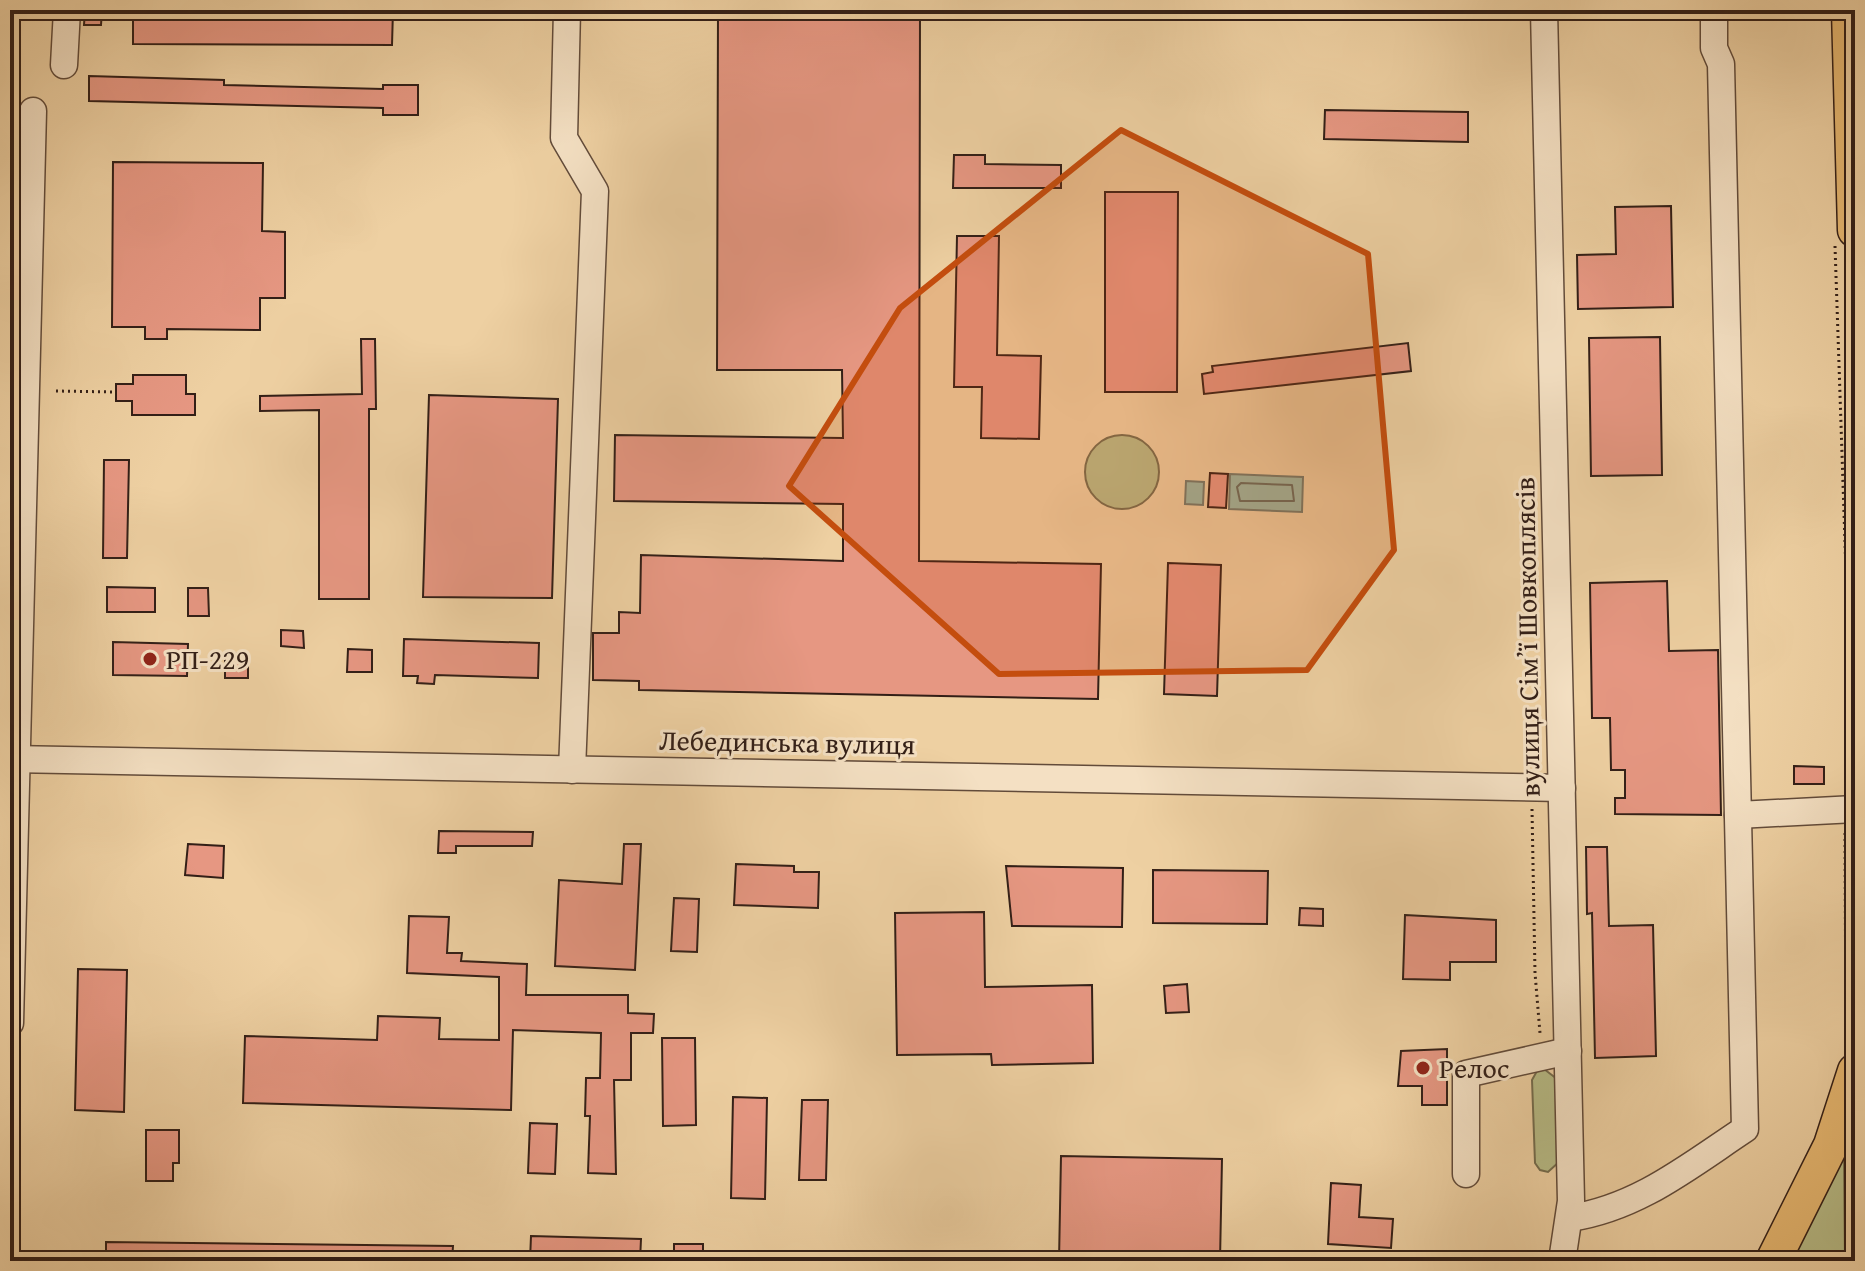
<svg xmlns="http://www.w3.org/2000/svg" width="1865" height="1271" font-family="'Gentium Book Plus',serif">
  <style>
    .green { fill: #b7bb86; stroke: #756d4e; stroke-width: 2 }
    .water { fill: #9ab7a1; stroke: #717a6a; stroke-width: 2 }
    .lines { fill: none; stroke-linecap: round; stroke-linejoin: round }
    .shore { stroke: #666b5c; stroke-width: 2 }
    .building { fill: #e69782; stroke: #331f17; stroke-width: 2 }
    .minor-casing { stroke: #624b3a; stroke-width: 29 }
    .major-casing { stroke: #331f17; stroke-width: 37 }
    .path { stroke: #331f17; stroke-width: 3; stroke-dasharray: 2 4; stroke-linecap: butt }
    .minor { stroke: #f4e0c3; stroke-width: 26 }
    .major { stroke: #e7b871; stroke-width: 34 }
    .marked { fill: #c44d0e; fill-opacity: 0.2; stroke: #c44d0e; stroke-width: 6; stroke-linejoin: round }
    .poi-dot { fill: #8f2418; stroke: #f4e0c3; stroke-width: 3 }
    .labels { text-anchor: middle; stroke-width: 6; stroke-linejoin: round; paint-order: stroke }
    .street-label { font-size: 28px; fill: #331f17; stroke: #f4e0c3 }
    .poi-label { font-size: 28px; fill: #331f17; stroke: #f4e0c3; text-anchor: start }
  </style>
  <rect width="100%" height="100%" fill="#eed0a2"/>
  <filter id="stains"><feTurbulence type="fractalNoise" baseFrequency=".0025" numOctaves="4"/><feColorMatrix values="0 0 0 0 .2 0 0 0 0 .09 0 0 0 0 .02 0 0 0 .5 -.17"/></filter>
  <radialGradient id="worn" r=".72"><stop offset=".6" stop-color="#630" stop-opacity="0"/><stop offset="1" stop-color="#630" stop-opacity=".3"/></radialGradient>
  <g class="green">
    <circle cx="1122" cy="472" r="37"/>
    <polygon points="1544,1069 1557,1079 1560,1161 1548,1172 1540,1170 1535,1163 1532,1080 1537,1071"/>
    <polygon points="1840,1157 1844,1159 1845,1261 1789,1261"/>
  </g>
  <g class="water">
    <polygon points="1230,474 1303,477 1302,512 1229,509"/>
    <polygon points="1186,481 1204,482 1203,505 1185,504"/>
  </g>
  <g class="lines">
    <polygon class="shore" points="1241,483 1292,485 1294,501 1240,501 1237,487"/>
  </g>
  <g class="building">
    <polygon points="85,10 102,10 101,25 84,25"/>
    <polygon points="133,10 393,10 392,45 133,44"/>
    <polygon points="718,10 920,10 919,561 1101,564 1098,699 639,690 639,681 593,680 593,633 619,633 619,612 640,613 641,555 843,561 843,504 614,501 615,435 843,438 842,370 717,370"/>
    <polygon points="89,76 224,80 224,85 383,89 383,85 418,85 418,115 383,115 383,108 89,101"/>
    <polygon points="1325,110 1468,112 1468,142 1324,139"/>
    <polygon points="954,155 985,155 985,164 1061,165 1061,188 953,188"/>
    <polygon points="113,162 263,163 262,231 285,232 285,298 260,298 260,330 167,329 167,339 145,339 145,327 112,327"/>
    <polygon points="1105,192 1178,192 1177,392 1105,392"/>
    <polygon points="1671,206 1673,307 1578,309 1577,255 1616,254 1615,207"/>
    <polygon points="957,236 999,236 997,355 1041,356 1039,439 981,438 982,387 954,387"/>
    <polygon points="1660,337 1662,475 1591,476 1589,338"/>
    <polygon points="361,339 375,339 376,409 369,409 369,599 319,599 319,410 260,411 260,396 362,394"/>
    <polygon points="1408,343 1411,371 1204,394 1202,374 1213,372 1212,366"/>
    <polygon points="133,375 186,375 186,394 195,394 195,415 132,415 132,401 116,401 116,384 133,384"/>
    <polygon points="429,395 558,399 552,598 423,597"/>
    <polygon points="104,460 129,460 127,558 103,558"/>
    <polygon points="1210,473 1228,474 1226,508 1208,507"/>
    <polygon points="1168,563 1221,565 1217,696 1164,694"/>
    <polygon points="1667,581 1669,651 1718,650 1721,815 1615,814 1615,798 1625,798 1625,770 1611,770 1610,718 1592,718 1590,583"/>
    <polygon points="107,587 155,588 155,612 107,612"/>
    <polygon points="188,588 208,588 209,616 188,616"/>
    <polygon points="281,630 303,631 304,648 281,646"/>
    <polygon points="404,639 539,643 538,678 435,675 434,684 417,683 418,676 403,676"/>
    <polygon points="113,642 188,644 187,676 113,675"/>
    <polygon points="348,649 372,650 372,672 347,672"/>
    <rect x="225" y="653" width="23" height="25"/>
    <polygon points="1794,766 1824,767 1824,784 1794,784"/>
    <polygon points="439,831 533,832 532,846 456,846 456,853 438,853"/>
    <polygon points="188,844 224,846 223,878 185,875"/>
    <polygon points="624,844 641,844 635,970 555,966 559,880 622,884"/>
    <polygon points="1586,847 1607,847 1609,926 1653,925 1656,1056 1595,1058 1592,913 1587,914"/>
    <polygon points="736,864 794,866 794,872 819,872 818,908 734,905"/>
    <polygon points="1006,866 1123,868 1122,927 1012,926"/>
    <polygon points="1153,870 1268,871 1267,924 1153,923"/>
    <polygon points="674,898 699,899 697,952 671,951"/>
    <polygon points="1300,908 1323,909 1323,926 1299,925"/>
    <polygon points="984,912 985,987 1092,985 1093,1063 992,1065 991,1054 897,1055 895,913"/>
    <polygon points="1405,915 1496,920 1496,962 1450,962 1450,980 1403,979"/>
    <polygon points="409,916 449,917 447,953 462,953 461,961 527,964 526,995 628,995 628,1013 654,1014 653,1033 631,1033 631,1080 614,1080 616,1174 588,1173 590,1116 585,1116 586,1078 600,1078 601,1033 513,1030 511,1110 243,1103 245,1036 377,1040 378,1016 440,1018 439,1039 499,1040 499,977 407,973"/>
    <polygon points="78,969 127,970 124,1112 75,1110"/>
    <polygon points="1187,984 1189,1012 1166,1013 1164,986"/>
    <polygon points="662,1038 695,1038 696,1125 663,1126"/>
    <polygon points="1447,1049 1447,1105 1422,1105 1422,1086 1398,1086 1401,1051"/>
    <polygon points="733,1097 767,1098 765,1199 731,1198"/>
    <polygon points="802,1100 828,1100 826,1180 799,1180"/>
    <polygon points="530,1123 557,1124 555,1174 528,1173"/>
    <polygon points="146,1130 179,1130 179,1163 173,1163 173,1181 146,1181"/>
    <polygon points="1061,1156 1222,1159 1220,1261 1059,1261"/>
    <polygon points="1331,1183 1361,1185 1359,1217 1393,1219 1391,1248 1328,1244"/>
    <polygon points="531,1236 641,1239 640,1261 530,1261"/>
    <polygon points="106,1242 453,1246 452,1261 106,1261"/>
    <rect x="674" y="1244" width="29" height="17"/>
  </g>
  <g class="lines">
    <defs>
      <g id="minor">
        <polyline points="567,10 564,138 595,191 572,770"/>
        <polyline points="1544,10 1571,1201 1562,1261"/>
        <polyline points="64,65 67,10"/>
        <polyline points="10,759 1562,788"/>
        <polyline points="1738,815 1855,809"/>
        <polyline points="10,1023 33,111"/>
        <polyline points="1466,1174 1466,1074 1568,1051"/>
        <path d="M1570 1218C1638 1208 1689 1166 1745 1129L1721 64 1714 48V10"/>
      </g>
      <g id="major">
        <polyline points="1849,10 1855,230"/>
        <polyline points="1773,1261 1831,1145 1855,1071"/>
      </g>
    </defs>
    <use href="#minor" class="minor-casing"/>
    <use href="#major" class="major-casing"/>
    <g class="path">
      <polyline points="1835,246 1850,691 1847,786"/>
      <polyline points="56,391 116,392"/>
      <polyline points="1532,809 1535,973 1540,1033"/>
      <polyline points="1845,833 1846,1046"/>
    </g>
    <use href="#minor" class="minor"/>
    <use href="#major" class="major"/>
  </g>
  <path class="marked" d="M1121 130 1368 254 1394 550 1307 670 999 674 789 486 900 308Z"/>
  <g class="poi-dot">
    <circle cx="150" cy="659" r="8"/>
    <circle cx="1423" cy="1068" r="8"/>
  </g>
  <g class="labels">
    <g class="street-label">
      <text transform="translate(1527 637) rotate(-91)" y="10">вулиця Сімʼї Шовкоплясів</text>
      <text transform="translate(787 742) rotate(1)" y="10">Лебединська вулиця</text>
    </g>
    <g class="poi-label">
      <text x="166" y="669">РП-229</text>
      <text x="1439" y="1078">Релос</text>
    </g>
  </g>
  <rect width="1865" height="1271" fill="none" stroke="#eed0a2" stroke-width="40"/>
  <rect x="12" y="12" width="1841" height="1247" fill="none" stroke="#331f17" stroke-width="4"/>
  <rect x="20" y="20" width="1825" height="1231" fill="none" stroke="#331f17" stroke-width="2"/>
  <rect width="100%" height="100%" filter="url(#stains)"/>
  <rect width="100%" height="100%" fill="url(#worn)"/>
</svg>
